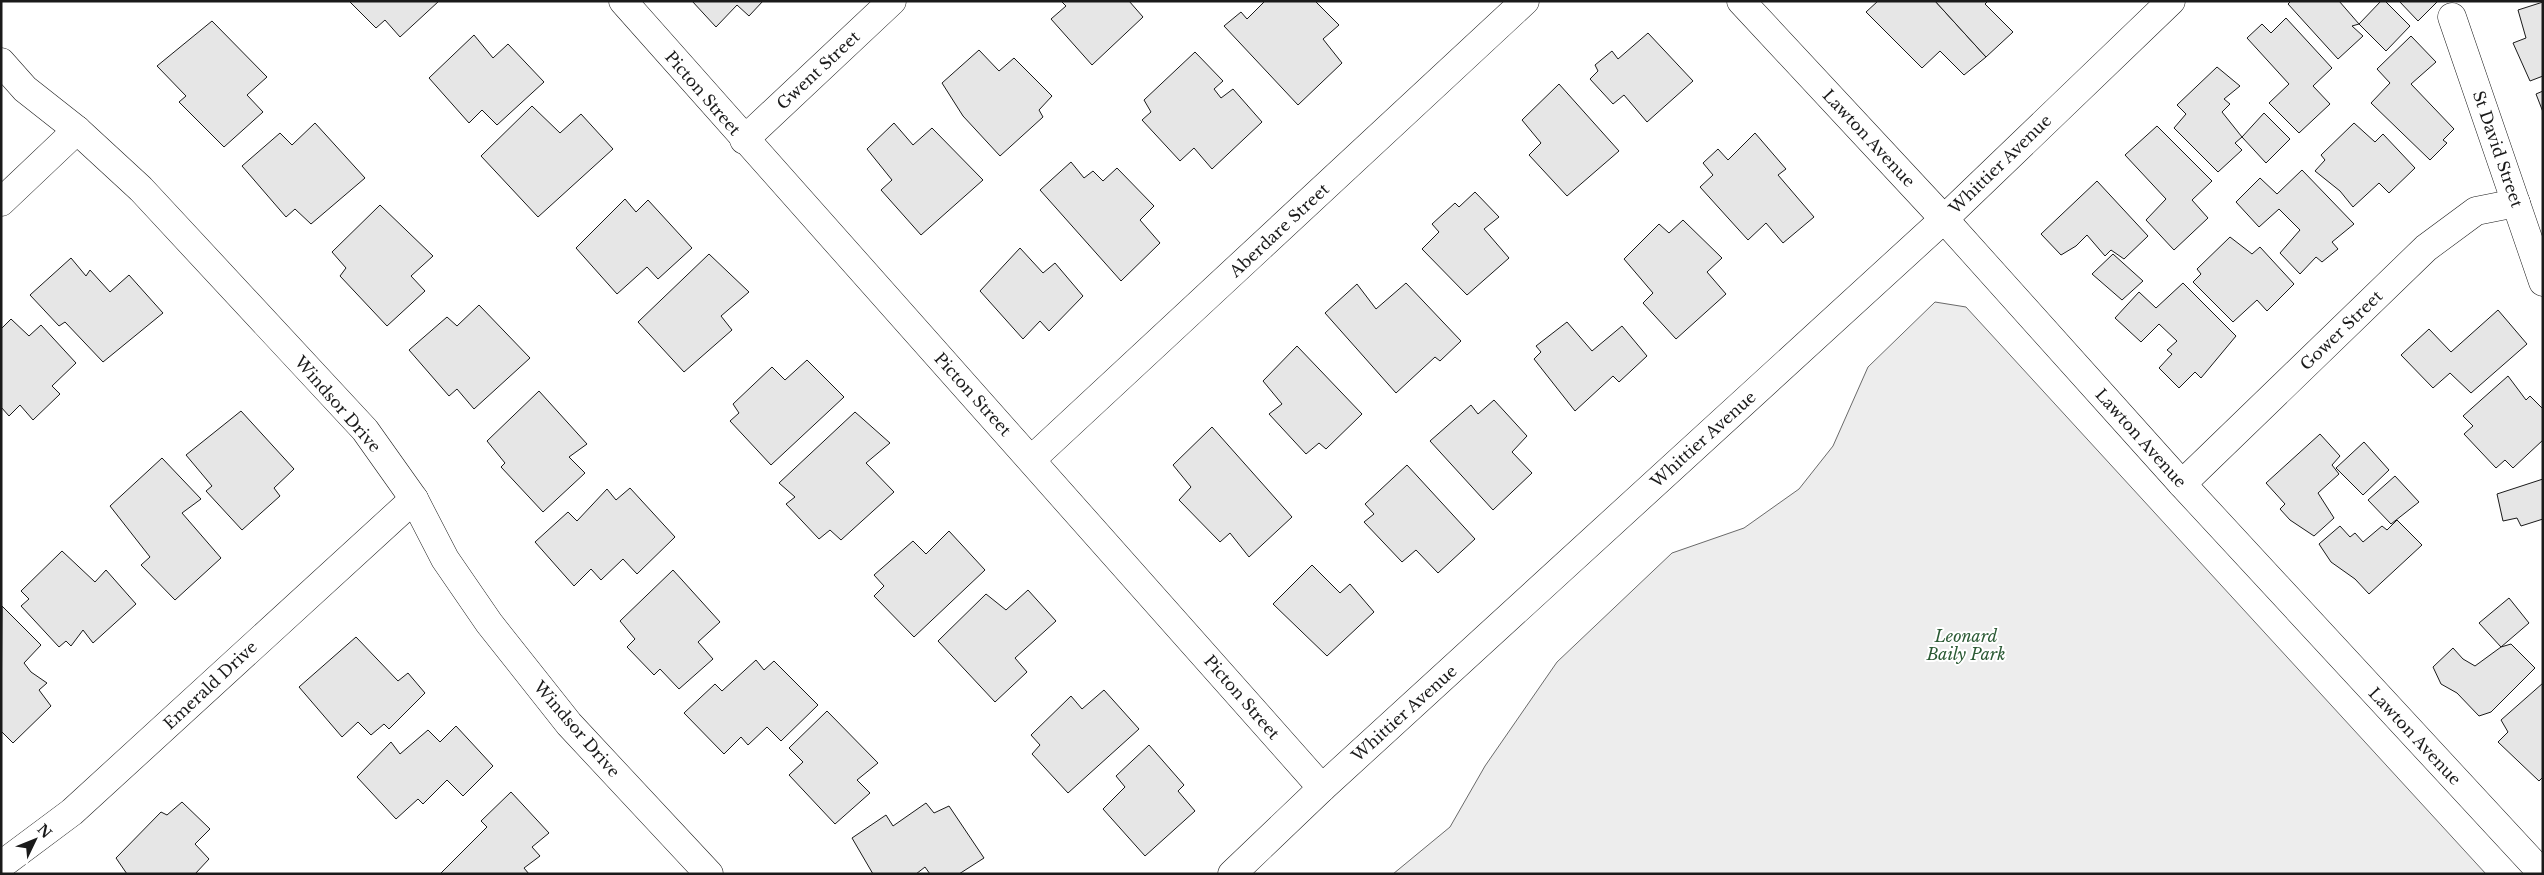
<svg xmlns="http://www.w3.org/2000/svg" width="2544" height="875" font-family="'Libre Baskerville',serif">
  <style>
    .green { fill: #ededed; stroke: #6a6a6a }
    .building { fill: #e6e6e6; stroke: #1a1a1a }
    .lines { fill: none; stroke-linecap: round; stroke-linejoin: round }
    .minor-casing { stroke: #1a1a1a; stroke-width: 29 }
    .minor { stroke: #fff; stroke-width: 28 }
    .labels { text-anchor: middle; stroke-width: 4; stroke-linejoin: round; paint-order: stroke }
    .street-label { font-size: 16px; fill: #1a1a1a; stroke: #fff }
    .park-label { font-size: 16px; font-style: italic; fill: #2b5a34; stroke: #fff }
  </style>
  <rect width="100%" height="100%" fill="#fff"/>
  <polygon class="green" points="1935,302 1966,307 2486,874 1393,874 1450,827 1485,766 1557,662 1672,553 1744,528 1799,489 1833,446 1868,367"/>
  <g class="building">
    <polygon points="349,1 439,1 400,37 385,20 376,28"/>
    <polygon points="692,1 763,1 749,16 737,5 716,27"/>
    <polygon points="1061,1 1129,1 1143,17 1092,65 1051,19 1066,6"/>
    <polygon points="1265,1 1315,1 1339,25 1323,39 1342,63 1298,105 1224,26 1241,12 1247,19"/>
    <polygon points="1878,1 1935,1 1986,57 1964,75 1940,51 1922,68 1866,12"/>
    <polygon points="1935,1 1988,1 1985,4 2013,32 1986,57"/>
    <polygon points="2291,1 2339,1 2359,24 2352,26 2363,36 2338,59 2288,4"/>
    <polygon points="2381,1 2385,1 2410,26 2386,51 2359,24"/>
    <polygon points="2399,1 2438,1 2418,21"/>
    <polygon points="2543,2 2543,76 2530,81 2513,43 2526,38 2518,10"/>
    <polygon points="2286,18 2332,68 2313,86 2330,104 2299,133 2269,103 2289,84 2247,38 2262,24 2271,33"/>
    <polygon points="212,21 267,77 247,95 263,112 224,147 179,102 186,96 157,66"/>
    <polygon points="1648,33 1693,81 1647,122 1624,95 1613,104 1590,79 1598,71 1595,65 1612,51 1618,59"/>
    <polygon points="474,35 493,58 508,44 544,82 497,125 482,110 469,123 429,78"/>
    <polygon points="2411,36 2436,62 2411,84 2454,129 2443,140 2447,143 2430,160 2371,103 2390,83 2377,69"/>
    <polygon points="979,50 999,71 1014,58 1052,96 1039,110 1043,117 1000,156 963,116 942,83"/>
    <polygon points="1195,52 1223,81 1214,89 1221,98 1233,89 1262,122 1212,169 1194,148 1180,161 1142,120 1151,112 1144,100"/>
    <polygon points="2217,67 2240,86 2224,99 2230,104 2222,112 2242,137 2235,143 2242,150 2218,172 2174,128 2186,114 2177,105"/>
    <polygon points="1559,84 1619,151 1567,196 1529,155 1541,143 1522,120"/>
    <polygon points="2543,91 2543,112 2536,94"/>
    <polygon points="532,106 560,133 581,114 613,149 538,217 481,156"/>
    <polygon points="2264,113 2290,139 2266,163 2242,137"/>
    <polygon points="315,123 365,178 311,224 295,209 286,217 242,166 280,133 292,145"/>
    <polygon points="894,123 913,145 932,128 983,180 921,235 881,190 892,180 867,149"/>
    <polygon points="2354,123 2375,142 2383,134 2415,168 2389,193 2379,183 2353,207 2340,191 2315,171 2325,160 2321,155"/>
    <polygon points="2157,126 2212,181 2192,200 2208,218 2174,250 2146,220 2166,199 2125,155"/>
    <polygon points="1755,133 1786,169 1778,175 1814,217 1783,243 1766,223 1748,240 1700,187 1713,175 1703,163 1718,149 1728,160"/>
    <polygon points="1071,162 1084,178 1093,171 1103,181 1117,168 1154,206 1140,220 1160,243 1121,281 1040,190"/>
    <polygon points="2302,170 2354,224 2332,242 2338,249 2322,262 2316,257 2300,274 2280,253 2300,230 2279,209 2259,227 2236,202 2260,178 2277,194"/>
    <polygon points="2097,181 2148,236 2124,259 2111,250 2105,256 2087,235 2076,246 2061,255 2041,234"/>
    <polygon points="1475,192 1499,217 1484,229 1509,258 1467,295 1422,249 1439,232 1432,224 1455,203 1459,207"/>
    <polygon points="625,199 636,212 648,200 692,248 658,279 647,267 617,294 576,248"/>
    <polygon points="380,205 433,256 411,276 425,291 387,326 340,276 346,268 332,252"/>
    <polygon points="1683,220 1722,258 1707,272 1726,294 1676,339 1643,303 1653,293 1624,259 1659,224 1669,233"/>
    <polygon points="2230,237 2252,254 2260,247 2294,284 2267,311 2257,300 2233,322 2193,282 2201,274 2197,269"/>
    <polygon points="1020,248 1043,273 1055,263 1083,296 1049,331 1040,321 1023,339 980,291"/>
    <polygon points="709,254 749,292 721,316 732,330 684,372 638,322"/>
    <polygon points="2113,254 2143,281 2122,300 2092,274"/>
    <polygon points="71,258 86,276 90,270 110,292 129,275 163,313 103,362 65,322 59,326 30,295"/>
    <polygon points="1406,283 1461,341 1440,361 1435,357 1396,393 1325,313 1357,284 1376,309"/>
    <polygon points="2183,283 2236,336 2201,378 2195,372 2179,388 2159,368 2172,354 2167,350 2177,341 2159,324 2141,342 2115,318 2139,292 2156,308"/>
    <polygon points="479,305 530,358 474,409 457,389 449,396 409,350 447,317 457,326"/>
    <polygon points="2498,310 2527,344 2471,393 2450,373 2433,388 2401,355 2429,329 2451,352"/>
    <polygon points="11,319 29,336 41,325 76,363 52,386 60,394 33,420 20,405 9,416 1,407 1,329"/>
    <polygon points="1567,322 1592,351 1622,326 1647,356 1619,382 1613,376 1575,411 1534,359 1541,352 1536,346"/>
    <polygon points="1297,346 1362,414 1326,449 1319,443 1306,454 1269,414 1282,404 1263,381"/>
    <polygon points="807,360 844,397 771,465 730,421 739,413 733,404 772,367 785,380"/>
    <polygon points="2508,376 2526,400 2530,396 2543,409 2543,440 2513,468 2505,460 2496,468 2464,434 2473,426 2463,416"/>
    <polygon points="539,391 587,444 569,457 585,473 543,512 501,467 505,463 487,441"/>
    <polygon points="1494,400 1527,436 1512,452 1532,473 1493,510 1430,441 1471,405 1478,414"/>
    <polygon points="241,411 294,469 274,488 280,496 242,530 206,491 212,486 186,455"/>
    <polygon points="855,412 890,443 866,463 894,492 841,540 830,530 819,539 786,504 795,497 779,483"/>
    <polygon points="1212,427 1292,517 1249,557 1230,533 1220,542 1179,500 1191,487 1173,465"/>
    <polygon points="2320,434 2340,456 2332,465 2339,474 2318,493 2334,518 2314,536 2290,520 2280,509 2285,504 2266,483"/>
    <polygon points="2364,442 2389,470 2363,495 2336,468"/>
    <polygon points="162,458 201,499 182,513 221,558 175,600 141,565 150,557 110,506"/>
    <polygon points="1407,465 1475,539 1438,573 1416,550 1402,562 1364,522 1374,514 1365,504"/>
    <polygon points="2395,476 2419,502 2391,524 2368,500"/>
    <polygon points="2543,479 2543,519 2521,526 2517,518 2503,521 2497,494"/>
    <polygon points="630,488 675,537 637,574 623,559 601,580 591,569 574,586 535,542 568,512 577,521 607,489 616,500"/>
    <polygon points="2397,520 2422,545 2369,594 2355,579 2331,562 2319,544 2340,526 2350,537 2355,533 2363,542 2382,526 2387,530"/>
    <polygon points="949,531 985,570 914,637 874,596 884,586 874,575 913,541 926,554"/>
    <polygon points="62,551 95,582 106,570 136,604 93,643 83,630 71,646 66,641 59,647 21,606 29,599 21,591"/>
    <polygon points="1312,565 1340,593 1350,584 1374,612 1327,656 1273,604"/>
    <polygon points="673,570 720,622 698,642 713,659 679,689 660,669 654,675 627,647 635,639 620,621"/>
    <polygon points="1028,590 1056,621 1015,658 1027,672 995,702 938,641 986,594 1006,610"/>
    <polygon points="2509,598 2529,623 2501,647 2479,623"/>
    <polygon points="2,606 41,645 24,663 31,672 47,683 39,690 51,706 13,743 1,731"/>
    <polygon points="356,637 398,681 408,673 425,693 389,729 384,724 371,735 358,722 342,737 299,687"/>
    <polygon points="2511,644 2535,668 2491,712 2479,716 2457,693 2441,684 2433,667 2453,648 2463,659 2475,666 2501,647"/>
    <polygon points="756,660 764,670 774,661 818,705 781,741 767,727 748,745 741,737 724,754 684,713 715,684 722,691"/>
    <polygon points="2543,683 2543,777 2539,781 2498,742 2508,732 2501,720"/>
    <polygon points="1104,690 1139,729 1068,793 1032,754 1040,745 1031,735 1071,696 1082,709"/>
    <polygon points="827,711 878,763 857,780 870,793 835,824 789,775 803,762 789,748"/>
    <polygon points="456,726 493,766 463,796 447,780 423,804 418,799 396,819 357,777 391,742 400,754 428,730 440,742"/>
    <polygon points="1149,745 1184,785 1178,791 1195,811 1145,856 1103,809 1125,787 1116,776"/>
    <polygon points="511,792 549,833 532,847 540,856 524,868 529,874 440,874 487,827 481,821"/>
    <polygon points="182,802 210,829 195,844 209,859 195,874 127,874 116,858 161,812 167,815"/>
    <polygon points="926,803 934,813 949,806 984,858 959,874 930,874 925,867 916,874 873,874 852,838 886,815 893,826"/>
  </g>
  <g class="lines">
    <defs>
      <g id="minor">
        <polyline points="623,1 1322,788"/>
        <polyline points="1741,1 1944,219 2182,484 2543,874"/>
        <polyline points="2452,17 2543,282"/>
        <polyline points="1,62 25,89 77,130 141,189 365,430 414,499 445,559 489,623 569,724 709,874"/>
        <polyline points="744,140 892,1"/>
        <polyline points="1,202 77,130"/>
        <polyline points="1032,459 1525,1"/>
        <polyline points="2182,484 2426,248 2476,211 2516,203"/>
        <polyline points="1,865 72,812 414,499"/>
        <polyline points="1232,874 1322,788 1944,219 2171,1"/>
      </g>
    </defs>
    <use href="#minor" class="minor-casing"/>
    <use href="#minor" class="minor"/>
  </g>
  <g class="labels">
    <g class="street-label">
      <text transform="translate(818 70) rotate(-43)" y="6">Gwent Street</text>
      <text transform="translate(703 93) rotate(49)" y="6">Picton Street</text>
      <text transform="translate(1869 138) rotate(47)" y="6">Lawton Avenue</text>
      <text transform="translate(2498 149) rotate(71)" y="6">St David Street</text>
      <text transform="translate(2000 164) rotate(-44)" y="6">Whittier Avenue</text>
      <text transform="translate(1279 230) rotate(-43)" y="6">Aberdare Street</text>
      <text transform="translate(2341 330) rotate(-44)" y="6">Gower Street</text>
      <text transform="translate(973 394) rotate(48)" y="6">Picton Street</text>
      <text transform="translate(338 404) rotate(49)" y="6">Windsor Drive</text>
      <text transform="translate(2141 438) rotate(48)" y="6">Lawton Avenue</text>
      <text transform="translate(1703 439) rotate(-42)" y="6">Whittier Avenue</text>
      <text transform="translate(210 685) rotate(-43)" y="6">Emerald Drive</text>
      <text transform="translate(1242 697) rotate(49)" y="6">Picton Street</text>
      <text transform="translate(1404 713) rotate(-42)" y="6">Whittier Avenue</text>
      <text transform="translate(577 729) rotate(49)" y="6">Windsor Drive</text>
      <text transform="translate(2415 736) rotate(47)" y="6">Lawton Avenue</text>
    </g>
    <g class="park-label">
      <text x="1966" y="642">Leonard<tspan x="1966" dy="18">Baily Park</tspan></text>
    </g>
  </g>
  <rect width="2544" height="875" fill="none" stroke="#1a1a1a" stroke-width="5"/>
  <g transform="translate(35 840) rotate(47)" stroke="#ffffff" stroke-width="4" paint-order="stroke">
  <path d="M0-4L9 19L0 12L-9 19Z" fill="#1a1a1a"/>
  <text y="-8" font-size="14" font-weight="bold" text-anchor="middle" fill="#1a1a1a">N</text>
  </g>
</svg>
